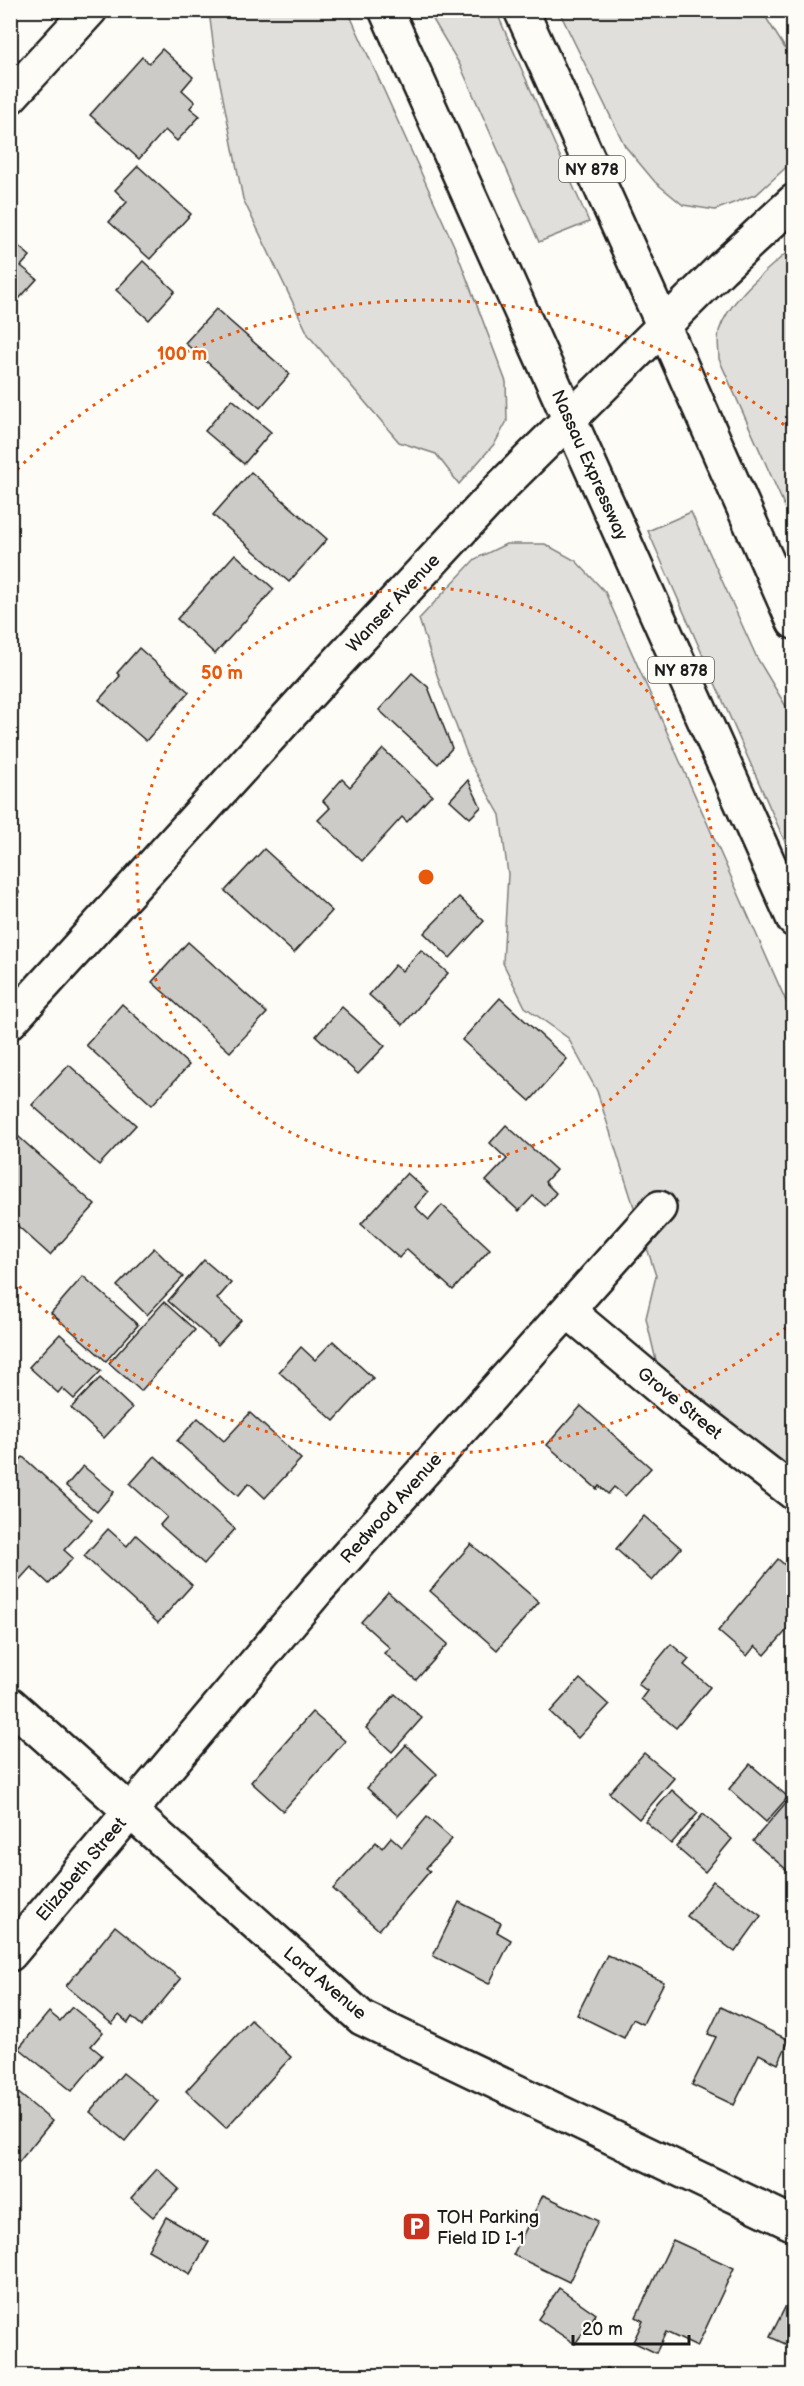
<svg xmlns="http://www.w3.org/2000/svg" width="804" height="2386" font-family="'Balsamiq Sans',sans-serif">
  <style>
    .green { fill: #e0dfdb; stroke: #7e7e7c; stroke-width: 1.5 }
    .building { fill: #cccbc8; stroke: #1c1c1c; stroke-width: 1.5 }
    .lines { fill: none; stroke-linecap: round; stroke-linejoin: round }
    .minor-casing { stroke: #1c1c1c; stroke-width: 38 }
    .trunk-casing { stroke: #1c1c1c; stroke-width: 38 }
    .minor { stroke: #fdfcf7; stroke-width: 33 }
    .trunk { stroke: #fdfcf7; stroke-width: 33 }
    .ring { fill: none; stroke: #e8590c; stroke-width: 3; stroke-dasharray: 3 6 }
    .labels { text-anchor: middle; stroke-width: 4.5; stroke-linejoin: round; paint-order: stroke }
    .shield { fill: #fdfcf7; stroke: #605f5e; stroke-width: 1.5 }
    .shield-label { font-size: 16px; font-weight: bold; fill: #1c1c1c }
    .street-label { font-size: 18px; fill: #1c1c1c; stroke: #fdfcf7 }
    .poi-label { font-size: 18px; fill: #1c1c1c; stroke: #fdfcf7; text-anchor: start }
    .centre { fill: #e8590c; stroke: #fdfcf7; stroke-width: 3 }
    .ring-label { font-size: 18px; text-anchor: middle; font-weight: bold; fill: #e8590c; stroke: #fdfcf7; stroke-width: 4.5; stroke-linejoin: round; paint-order: stroke }
  </style>
  <rect width="100%" height="100%" fill="#fdfcf7"/>
  <filter id="ink" filterUnits="userSpaceOnUse"><feTurbulence type="fractalNoise" baseFrequency=".0167" numOctaves="2"/><feDisplacementMap in="SourceGraphic" scale="12" xChannelSelector="R" yChannelSelector="G"/><feConvolveMatrix kernelMatrix="1 2 1 2 8 2 1 2 1" color-interpolation-filters="sRGB"/></filter>
  <g filter="url(#ink)">
    <g class="green">
      <polygon points="209,11 348,11 456,250 506,382 507,421 495,443 459,484 436,454 399,442 309,336 243,199 215,58"/>
      <polygon points="428,11 496,11 589,222 539,242 460,65"/>
      <polygon points="559,11 762,11 793,61 793,161 757,194 715,210 683,205 655,182 625,146"/>
      <path d="M793 247V525L719 359C719 351 717 339 719 331 729 298 769 269 793 247Z"/>
      <polygon points="691,512 757,658 793,718 793,860 648,531"/>
      <polygon points="506,544 545,544 576,561 605,592 793,1017 793,1473 658,1369 646,1318 656,1276 597,1091 568,1038 525,1007 503,963 508,874 500,815 470,762 440,684 419,619 475,559"/>
    </g>
    <g class="building">
      <polygon points="162,49 193,77 182,90 195,102 190,108 200,116 177,141 165,130 139,159 90,115 142,57 149,63"/>
      <polygon points="138,166 191,214 150,259 109,222 127,202 115,190"/>
      <polygon points="10,239 30,256 21,266 37,279 18,300 10,294"/>
      <polygon points="143,261 175,291 149,320 116,290"/>
      <polygon points="216,309 290,374 260,408 185,343"/>
      <polygon points="232,399 271,432 244,464 205,431"/>
      <polygon points="251,472 327,539 289,582 213,515"/>
      <polygon points="235,554 274,589 215,654 177,619"/>
      <polygon points="139,648 189,692 146,741 99,700 120,676 117,673"/>
      <polygon points="412,673 428,687 452,748 438,764 379,710"/>
      <polygon points="383,749 432,795 407,822 402,817 362,861 318,820 330,808 323,801 342,779 350,787"/>
      <polygon points="468,780 481,807 470,818 450,800"/>
      <polygon points="264,849 332,911 294,953 225,891"/>
      <polygon points="10,884 19,892 10,902"/>
      <polygon points="459,897 484,921 450,958 424,933"/>
      <polygon points="188,942 267,1013 230,1052 152,982"/>
      <polygon points="421,950 448,973 403,1025 369,995 395,965 402,971"/>
      <polygon points="500,998 567,1059 530,1101 462,1040"/>
      <polygon points="122,1004 189,1065 152,1105 86,1045"/>
      <polygon points="342,1007 385,1046 358,1074 316,1036"/>
      <polygon points="69,1065 136,1125 99,1165 32,1105"/>
      <polygon points="506,1125 556,1170 545,1182 556,1193 545,1206 533,1196 519,1211 486,1181 507,1159 490,1143"/>
      <polygon points="10,1129 95,1205 50,1255 10,1219"/>
      <polygon points="407,1173 428,1192 415,1207 429,1220 442,1205 490,1249 453,1290 407,1249 399,1258 361,1224"/>
      <polygon points="154,1248 183,1277 147,1315 117,1286"/>
      <polygon points="204,1260 231,1283 217,1299 241,1320 218,1345 168,1301"/>
      <polygon points="83,1276 138,1325 106,1361 51,1313"/>
      <polygon points="164,1302 195,1330 141,1391 109,1363"/>
      <polygon points="60,1334 101,1371 74,1399 62,1388 58,1393 29,1367"/>
      <polygon points="333,1341 373,1378 334,1421 279,1372 301,1347 315,1360"/>
      <polygon points="100,1378 132,1408 104,1438 71,1408"/>
      <polygon points="581,1406 651,1468 625,1496 614,1487 608,1494 599,1486 597,1489 547,1445"/>
      <polygon points="250,1413 301,1459 265,1498 249,1483 238,1496 177,1441 198,1418 224,1441"/>
      <polygon points="155,1456 235,1529 204,1564 160,1525 167,1517 130,1484"/>
      <polygon points="23,1457 92,1520 64,1550 73,1558 49,1584 31,1567 10,1590 10,1470"/>
      <polygon points="83,1466 114,1492 97,1512 66,1486"/>
      <polygon points="644,1516 681,1548 652,1581 616,1549"/>
      <polygon points="108,1529 127,1546 136,1535 192,1585 158,1623 84,1556"/>
      <polygon points="471,1544 539,1602 497,1650 430,1591"/>
      <polygon points="778,1559 794,1573 794,1622 765,1655 755,1646 747,1656 718,1631"/>
      <polygon points="388,1592 448,1644 416,1680 384,1653 390,1648 361,1622"/>
      <polygon points="671,1644 689,1659 684,1665 710,1687 676,1728 641,1699 647,1691 638,1684"/>
      <polygon points="580,1679 609,1705 578,1738 550,1712"/>
      <polygon points="395,1694 422,1718 392,1752 366,1728"/>
      <polygon points="312,1712 345,1741 283,1811 251,1782"/>
      <polygon points="406,1745 437,1774 398,1816 367,1788"/>
      <polygon points="644,1753 674,1778 639,1819 609,1793"/>
      <polygon points="750,1764 788,1797 766,1822 729,1789"/>
      <polygon points="672,1790 698,1813 671,1844 645,1821"/>
      <polygon points="789,1799 794,1803 794,1876 753,1841"/>
      <polygon points="703,1814 732,1839 705,1872 676,1847"/>
      <polygon points="427,1817 452,1839 426,1868 430,1871 379,1930 333,1889 376,1842 382,1848 391,1837 402,1847"/>
      <polygon points="713,1881 761,1916 735,1952 687,1916"/>
      <polygon points="459,1902 501,1923 497,1932 511,1940 489,1984 433,1956"/>
      <polygon points="115,1926 181,1979 142,2026 132,2017 128,2023 119,2015 112,2024 66,1986"/>
      <polygon points="607,1955 664,1982 643,2024 633,2019 624,2038 577,2015"/>
      <polygon points="72,2007 103,2032 91,2046 102,2055 72,2091 19,2048 49,2012 60,2021"/>
      <polygon points="721,2007 789,2040 778,2064 759,2054 734,2105 692,2085 716,2037 708,2034"/>
      <polygon points="251,2020 291,2057 226,2128 186,2091"/>
      <polygon points="123,2073 158,2101 125,2141 90,2112"/>
      <polygon points="10,2086 52,2121 19,2162 10,2154"/>
      <polygon points="157,2169 179,2189 153,2217 131,2198"/>
      <polygon points="543,2195 598,2221 569,2282 513,2255"/>
      <polygon points="166,2217 209,2242 190,2274 148,2250"/>
      <polygon points="673,2240 734,2268 697,2347 666,2332 656,2353 633,2342 643,2321 636,2317"/>
      <polygon points="559,2288 596,2314 575,2344 538,2319"/>
      <polygon points="794,2290 794,2348 770,2337"/>
      <polygon points="607,2368 618,2376 602,2376"/>
    </g>
    <g class="lines">
      <defs>
        <g id="minor">
          <polyline points="10,97 90,10"/>
          <polyline points="10,1022 338,662 504,484 722,268 794,201"/>
          <polyline points="568,1311 679,1404 794,1493"/>
          <polyline points="10,1704 362,2018 794,2224"/>
          <polyline points="10,1954 318,1589 659,1208"/>
        </g>
        <g id="trunk">
          <polyline points="386,10 794,920"/>
          <polyline points="521,10 664,327 794,622"/>
        </g>
      </defs>
      <use href="#minor" class="minor-casing"/>
      <use href="#trunk" class="trunk-casing"/>
      <use href="#minor" class="minor"/>
      <use href="#trunk" class="trunk"/>
    </g>
  </g>
  <g class="ring">
    <circle cx="426" cy="877" r="289"/>
    <path d="M793 1322A577 577 0 0 1 11 1278M11 476A577 577 0 0 1 793 432"/>
  </g>
  <defs>
    <symbol id="parking-square" viewBox="-11 -11 22 22"><rect x="-9" y="-9" width="18" height="18" rx="4" fill="#c8321e" stroke="#fdfcf7"/><path d="M-3.5-5.5H1a3.5 3.5 0 0 1 0 7H-1V5.5H-3.5ZM-1-3.4V-.6H.8a1.4 1.4 0 0 0 0-2.8Z" fill="#fff"/></symbol>
  </defs>
  <g fill-rule="evenodd">
    <use href="#parking-square" x="400" y="2210" width="33" height="33"/>
  </g>
  <g class="labels">
    <g class="shield">
      <rect x="559" y="156" width="66" height="26" rx="4.5"/>
      <rect x="648" y="657" width="66" height="26" rx="4.5"/>
    </g>
    <g class="shield-label">
      <text x="592" y="175">NY 878</text>
      <text x="681" y="676">NY 878</text>
    </g>
    <g class="street-label">
      <text transform="translate(590 465) rotate(66)" y="6">Nassau Expressway</text>
      <text transform="translate(393 603) rotate(-47)" y="6">Wanser Avenue</text>
      <text transform="translate(680 1403) rotate(39)" y="6">Grove Street</text>
      <text transform="translate(391 1508) rotate(-48)" y="6">Redwood Avenue</text>
      <text transform="translate(81 1869) rotate(-50)" y="6">Elizabeth Street</text>
      <text transform="translate(325 1983) rotate(40)" y="6">Lord Avenue</text>
    </g>
    <g class="poi-label">
      <text x="437" y="2223">TOH Parking<tspan x="437" dy="21">Field ID I-1</tspan></text>
    </g>
  </g>
  <circle cx="426" cy="877" r="9" class="centre"/>
  <g class="ring-label">
    <text x="182" y="360">100 m</text>
    <text x="222" y="679">50 m</text>
  </g>
  <rect width="804" height="2386" fill="none" stroke="#fdfcf7" stroke-width="36"/>
  <rect x="18" y="18" width="768" height="2350" fill="none" stroke="#1c1c1c" stroke-width="2" filter="url(#ink)"/>
  <path d="M573 2335v9h116v-9" fill="none" stroke="#1c1c1c" stroke-width="3"/>
  <text x="582" y="2335" font-size="18" fill="#1c1c1c" stroke="#fdfcf7" stroke-width="4.5" paint-order="stroke">20 m</text>
</svg>
